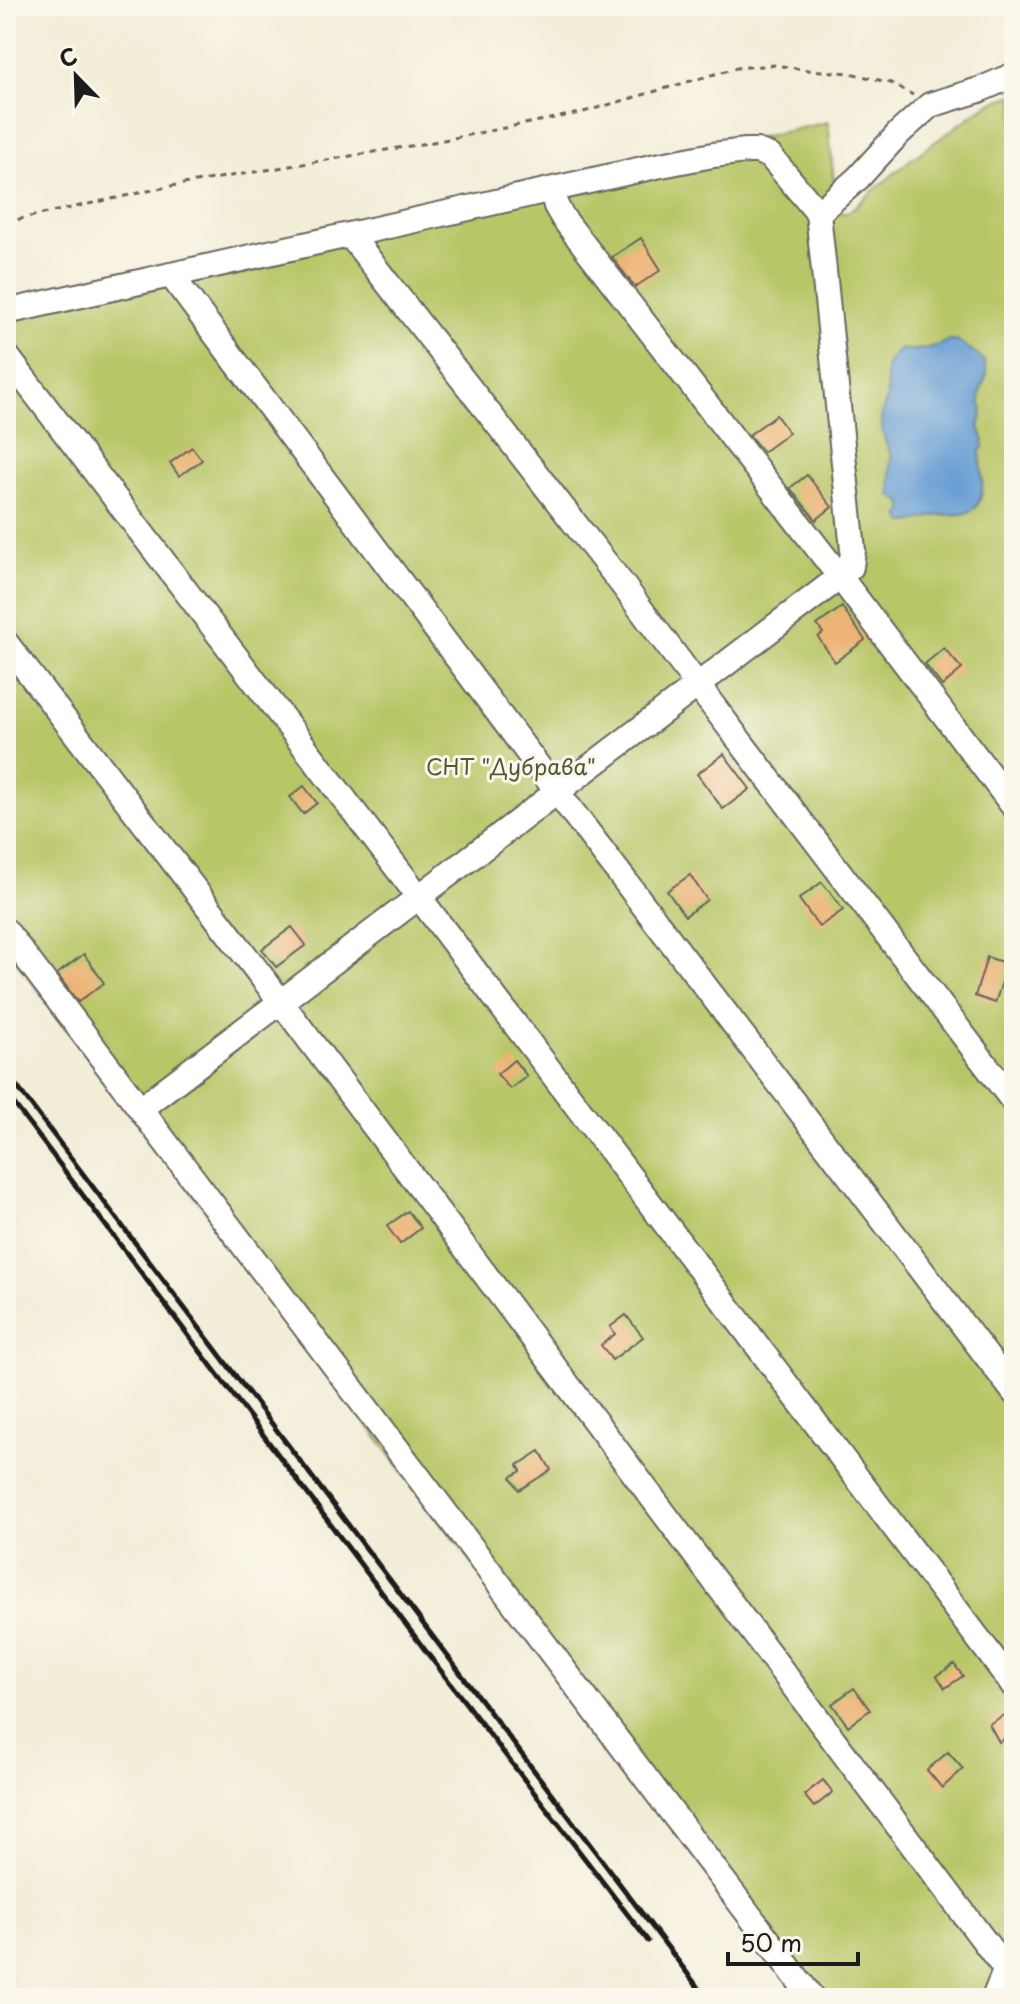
<svg xmlns="http://www.w3.org/2000/svg" width="1020" height="2004" font-family="'Playpen Sans',sans-serif">
  <style>
    .green { fill: #b9c668; stroke: #6a7142; stroke-width: 2 }
    .water { fill: #669dd4; stroke: #415c78; stroke-width: 2 }
    .building { fill: #ecb375 }
    .lines { fill: none; stroke-linecap: round; stroke-linejoin: round }
    .minor-casing { stroke: #67655d; stroke-width: 28 }
    .path { stroke: #67655d; stroke-width: 3; stroke-dasharray: 6 6; stroke-linecap: butt }
    .minor { stroke: #fff; stroke-width: 24 }
    .rail { stroke: #1c1c1c; stroke-width: 5 }
    .labels { text-anchor: middle; stroke-width: 6; stroke-linejoin: round; paint-order: stroke }
    .park-label { font-size: 22px; fill: #535837; stroke: #fbf7ec }
  </style>
  <rect width="100%" height="100%" fill="#fbf7ec"/>
  <filter id="ink" filterUnits="userSpaceOnUse"><feTurbulence type="fractalNoise" baseFrequency=".0125" numOctaves="2"/><feDisplacementMap in="SourceGraphic" scale="16" xChannelSelector="R" yChannelSelector="G"/><feConvolveMatrix kernelMatrix="1 2 1 2 8 2 1 2 1" color-interpolation-filters="sRGB"/></filter>
  <filter id="wash" filterUnits="userSpaceOnUse"><feTurbulence type="fractalNoise" baseFrequency=".006" numOctaves="4" result="noise"/><feDisplacementMap in="SourceGraphic" scale="32" xChannelSelector="R" yChannelSelector="G"/><feGaussianBlur stdDeviation="1.8" result="paint"/><feColorMatrix in="noise" values="0 0 0 0 0 0 0 0 0 0 0 0 0 0 0 0 0 1.4 0 .05"/><feComposite in="paint" operator="in"/></filter>
  <g filter="url(#wash)">
    <rect width="100%" height="100%" fill="#f2edd7"/>
    <polygon class="green" points="1014,95 1014,1975 1005,1998 802,1998 6,947 6,307 828,122 837,212 847,213 910,160 988,104"/>
    <path class="water" d="M950 340H957C963 346 982 355 984 362 986 366 985 371 987 375 981 386 977 399 983 410L979 428 983 437 984 446 980 451C981 470 990 506 966 513 956 515 945 515 935 516 924 518 915 524 904 523L900 516 904 511 902 502 891 495 890 461 892 457C886 444 879 428 882 413 883 407 887 402 887 395 887 372 880 364 901 349 919 352 934 348 950 340Z"/>
    <g id="blocks">
      <g class="building">
        <polygon points="641,238 661,270 635,287 612,257"/>
        <polygon points="776,415 789,433 763,452 749,435"/>
        <polygon points="192,447 202,460 179,476 170,463"/>
        <polygon points="807,475 832,507 816,520 790,488"/>
        <polygon points="842,607 865,640 835,662 818,637 823,633 817,625"/>
        <polygon points="944,648 962,669 942,686 925,664"/>
        <polygon points="724,754 750,789 723,809 697,774"/>
        <polygon points="304,786 317,803 303,814 290,797"/>
        <polygon points="690,875 707,900 685,916 667,891"/>
        <polygon points="822,882 843,910 819,927 799,899"/>
        <polygon points="292,927 306,945 276,967 262,949"/>
        <polygon points="84,954 104,983 78,1002 57,974"/>
        <polygon points="987,957 1008,964 995,1003 975,996"/>
        <polygon points="514,1060 527,1076 510,1089 497,1074"/>
        <polygon points="408,1211 421,1228 400,1244 387,1226"/>
        <polygon points="626,1315 643,1337 612,1360 601,1345 615,1334 610,1327"/>
        <polygon points="540,1451 551,1470 519,1490 511,1477 521,1471 518,1465"/>
        <polygon points="954,1664 963,1676 945,1688 937,1676"/>
        <polygon points="854,1688 870,1710 848,1726 832,1704"/>
        <polygon points="1014,1709 1014,1733 999,1742 989,1724"/>
        <polygon points="948,1752 963,1769 942,1788 927,1770"/>
        <polygon points="823,1780 833,1792 814,1807 804,1795"/>
      </g>
    </g>
  </g>
  <g filter="url(#ink)">
    <use href="#blocks" fill-opacity="0" stroke="#67655d" stroke-width="2"/>
    <g class="lines">
      <defs>
        <g id="minor">
          <polyline points="818,213 858,178 899,133 930,105 979,90 1014,75"/>
          <polyline points="350,235 622,584 698,686 1014,1102"/>
          <polyline points="171,275 558,793 1014,1392"/>
          <polyline points="6,312 656,166 713,155 746,151 757,151 770,156 818,213 853,550 851,567 840,577 1014,807"/>
          <polyline points="6,355 419,897 1014,1686"/>
          <polyline points="6,643 281,1002 1006,1970"/>
          <polyline points="6,931 812,1998"/>
          <polyline points="141,1108 840,577 563,218 556,206 552,190"/>
          <polyline points="994,1998 1014,1949"/>
        </g>
      </defs>
      <use href="#minor" class="minor-casing"/>
      <polyline class="path" points="6,222 171,186 428,143 580,113 736,68 775,65 808,70 850,73 891,83 913,95"/>
      <use href="#minor" class="minor"/>
      <g class="rail">
        <polyline points="6,1072 706,1998"/>
        <polyline points="6,1093 431,1658 648,1941"/>
      </g>
    </g>
  </g>
  <g class="labels">
    <g class="park-label">
      <text x="511" y="775">СНТ "Дубрава"</text>
    </g>
  </g>
  <rect width="1020" height="2004" fill="none" stroke="#fbf7ec" stroke-width="32"/>
  <g transform="translate(76 76) rotate(337)" stroke="#fbf7ec" stroke-width="6" paint-order="stroke">
  <path d="M0-6L14 30L0 20L-14 30Z" fill="#1c1c1c"/>
  <text y="-12" font-size="22" font-weight="bold" text-anchor="middle" fill="#1c1c1c">С</text>
  </g>
  <path d="M728 1952v12h130v-12" fill="none" stroke="#1c1c1c" stroke-width="4"/>
  <text x="740" y="1952" font-size="24" fill="#1c1c1c" stroke="#fbf7ec" stroke-width="6" paint-order="stroke">50 m</text>
</svg>
